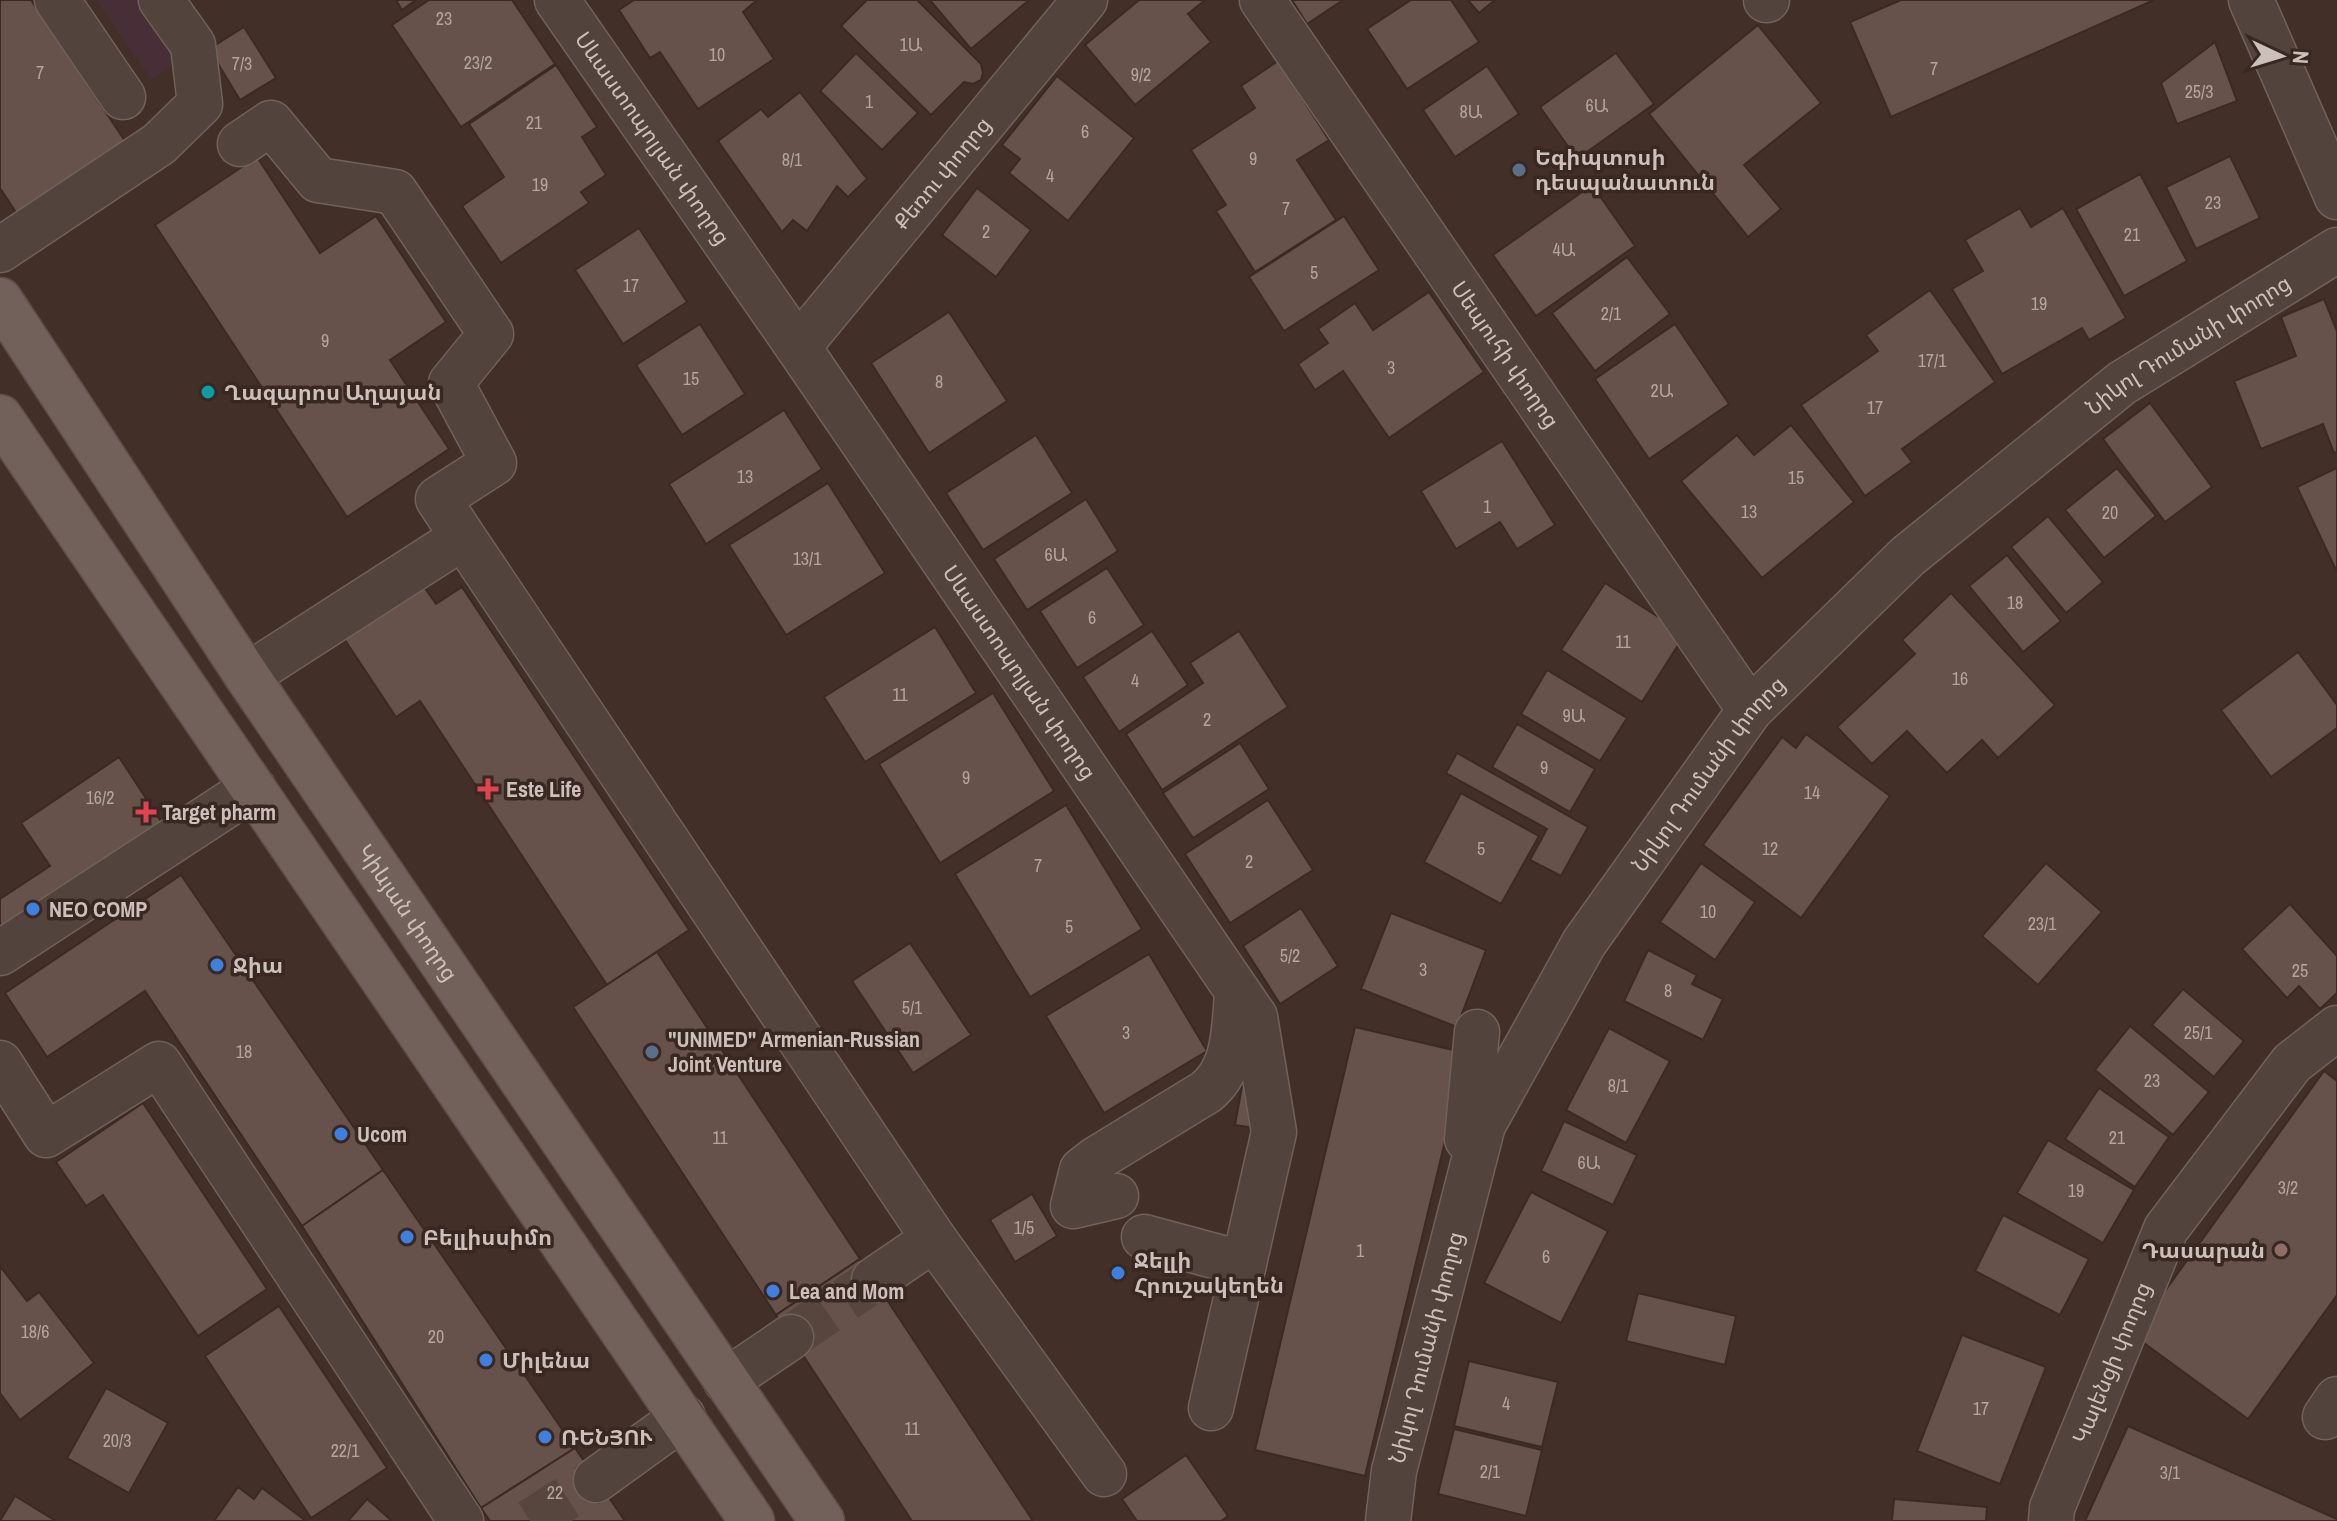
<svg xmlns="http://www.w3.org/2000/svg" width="2337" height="1521" font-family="'Archivo Narrow','Noto Sans Armenian',sans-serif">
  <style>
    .green { fill: #482e36 }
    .building { fill: #66524a; stroke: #3a2a23; stroke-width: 2 }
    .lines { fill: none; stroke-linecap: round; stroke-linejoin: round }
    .minor-tunnel { stroke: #57463e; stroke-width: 44; stroke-dasharray: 44 22; stroke-linecap: butt }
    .minor-casing { stroke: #70615b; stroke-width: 47 }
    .major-casing { stroke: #5c4d46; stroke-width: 47 }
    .minor { stroke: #52433c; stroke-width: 44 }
    .major { stroke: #72615b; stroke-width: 44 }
    .service-dot { fill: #5c6f8a; stroke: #382821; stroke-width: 3 }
    .culture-dot { fill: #0f9aa8; stroke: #382821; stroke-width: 3 }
    .health-dot { fill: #e0444e; stroke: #382821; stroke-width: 3 }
    .shop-dot { fill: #3f7fe0; stroke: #382821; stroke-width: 3 }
    .education-dot { fill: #8d6e63; stroke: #382821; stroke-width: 3 }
    .labels { text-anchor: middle; stroke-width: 7; stroke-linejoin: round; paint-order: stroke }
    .number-label { font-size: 18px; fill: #b2a49e }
    .street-label { font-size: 22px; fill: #ccc0ba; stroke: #382821 }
    .poi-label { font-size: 22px; font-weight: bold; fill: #ccc0ba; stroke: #382821; text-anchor: start }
  </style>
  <rect width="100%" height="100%" fill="#423028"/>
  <polygon class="green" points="96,0 143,0 182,57 152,80"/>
  <g class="building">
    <polygon points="0,0 31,0 129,147 21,220 0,188"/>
    <polygon points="396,0 416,0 402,10"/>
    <polygon points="429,0 512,0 555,64 461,127 392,25"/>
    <polygon points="634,0 757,0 743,12 774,59 698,109 660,52 650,58 619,10"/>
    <polygon points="867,0 917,0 981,64 983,73 981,80 973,84 964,82 931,115 841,26"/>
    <polygon points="930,0 1029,0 971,49"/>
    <polygon points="1139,0 1205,0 1188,14 1211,42 1135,105 1085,45"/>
    <polygon points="1292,0 1343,0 1307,24"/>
    <polygon points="1411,0 1451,0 1479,42 1407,89 1367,29"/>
    <polygon points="1468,0 1495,0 1479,13"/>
    <polygon points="1901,0 2154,0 1891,117 1850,22"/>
    <polygon points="1758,25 1821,103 1744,165 1781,209 1748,237 1649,114"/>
    <polygon points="244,27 276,78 240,100 209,49"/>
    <polygon points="2215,42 2237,101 2177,124 2161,83"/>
    <polygon points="856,53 918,113 882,150 820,91"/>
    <polygon points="1616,53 1654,104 1577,159 1540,107"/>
    <polygon points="1278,61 1329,140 1297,160 1336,220 1255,272 1216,211 1226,205 1191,150 1255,108 1241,86"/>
    <polygon points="556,65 597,127 582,137 606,175 581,192 589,203 501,263 462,206 504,177 469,124"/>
    <polygon points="1487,66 1519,114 1455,157 1423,110"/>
    <polygon points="1057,76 1134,138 1068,221 1009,173 1020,159 1002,145"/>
    <polygon points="800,92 867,179 848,197 837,186 807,231 793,220 782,232 718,141 761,109 768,117"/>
    <polygon points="2230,156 2260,218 2196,249 2166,187"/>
    <polygon points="257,157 320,253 376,216 446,322 390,360 449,449 347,517 155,225"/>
    <polygon points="2140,174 2187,261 2124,296 2076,209"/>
    <polygon points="1592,185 1635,246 1536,316 1493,255"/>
    <polygon points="977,188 1031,230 996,277 942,235"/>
    <polygon points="2020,208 2031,227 2063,208 2126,318 2089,340 2082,328 2002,374 1952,289 1983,271 1965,240"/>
    <polygon points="1344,216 1379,270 1284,331 1249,277"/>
    <polygon points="639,228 687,302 623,344 575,270"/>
    <polygon points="1627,257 1670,314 1595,371 1552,313"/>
    <polygon points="1930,290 1995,382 1902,449 1912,462 1865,496 1801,405 1878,351 1866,335"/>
    <polygon points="1429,292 1484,372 1389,438 1343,371 1315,390 1298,364 1328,343 1318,329 1355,303 1373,330"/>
    <polygon points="2324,299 2337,331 2337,452 2334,453 2323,424 2261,449 2234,381 2296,356 2281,317"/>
    <polygon points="949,312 1007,401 929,453 871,363"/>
    <polygon points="700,324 745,394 682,435 636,365"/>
    <polygon points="1675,324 1729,404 1649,459 1595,379"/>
    <polygon points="2150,403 2212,487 2165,522 2103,439"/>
    <polygon points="784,410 822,469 706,544 669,484"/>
    <polygon points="1791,425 1854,502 1762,578 1681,481 1737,435 1754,455"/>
    <polygon points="1036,435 1072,493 983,550 946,493"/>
    <polygon points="1502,441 1555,525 1517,549 1500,522 1456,549 1421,491"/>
    <polygon points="2117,468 2156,516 2104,558 2065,510"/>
    <polygon points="2337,468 2337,572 2297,487"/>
    <polygon points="828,483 885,573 786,635 729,545"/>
    <polygon points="1086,499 1118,551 1027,610 994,559"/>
    <polygon points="2048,516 2103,582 2066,613 2011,547"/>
    <polygon points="2007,555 2061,621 2023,652 1969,586"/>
    <polygon points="1107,568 1144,625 1077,668 1040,611"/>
    <polygon points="420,581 436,604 462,587 689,930 607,985 420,701 396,717 341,634"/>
    <polygon points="1605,583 1685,634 1642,702 1561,650"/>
    <polygon points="1951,593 2055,705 1998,758 1982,740 1947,773 1907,731 1872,764 1837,727 1915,654 1902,640"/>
    <polygon points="935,627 976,693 865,762 824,697"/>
    <polygon points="1152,631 1188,685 1119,732 1083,677"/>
    <polygon points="1239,631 1288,707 1162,790 1126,734 1203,683 1190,663"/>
    <polygon points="2298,652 2337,705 2337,728 2271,777 2221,710"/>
    <polygon points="1547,670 1627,718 1600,761 1521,714"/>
    <polygon points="993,693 1054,791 940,863 879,764"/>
    <polygon points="1517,724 1595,769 1570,812 1492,767"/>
    <polygon points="1806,734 1890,796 1801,918 1703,845 1782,737 1796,748"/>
    <polygon points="1240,743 1269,789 1193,838 1163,793"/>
    <polygon points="1457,753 1588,827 1561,876 1530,860 1547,829 1446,773"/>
    <polygon points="119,757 166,829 0,940 0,899 50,866 21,823"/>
    <polygon points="1461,793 1539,836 1501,904 1424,862"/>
    <polygon points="1268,800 1313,870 1230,923 1185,854"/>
    <polygon points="1066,805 1142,929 1030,997 955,874"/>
    <polygon points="1701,863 1755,902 1715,960 1660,922"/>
    <polygon points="2046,863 2102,912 2038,985 1982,936"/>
    <polygon points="181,875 383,1170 302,1226 145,991 47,1057 5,993"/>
    <polygon points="2290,904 2337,956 2337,993 2320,1009 2299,986 2287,998 2242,949"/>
    <polygon points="1301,908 1338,966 1280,1004 1243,946"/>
    <polygon points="1391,913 1486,950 1457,1027 1361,989"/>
    <polygon points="910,943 971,1035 913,1073 852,981"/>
    <polygon points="1648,950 1697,975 1692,984 1723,999 1703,1040 1624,1001"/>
    <polygon points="657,952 860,1259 776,1315 573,1007"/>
    <polygon points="1149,954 1207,1051 1104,1113 1046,1016"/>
    <polygon points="2183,989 2244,1041 2214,1077 2152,1025"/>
    <polygon points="2130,1026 2209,1092 2173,1135 2095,1070"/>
    <polygon points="1355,1027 1466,1053 1365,1476 1255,1450"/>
    <polygon points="1609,1028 1670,1061 1626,1143 1566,1110"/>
    <polygon points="2324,1071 2337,1081 2337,1295 2248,1419 2133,1335"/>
    <polygon points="1243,1080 1255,1128 1235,1125"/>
    <polygon points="2099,1088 2169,1137 2135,1187 2065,1139"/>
    <polygon points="143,1103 267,1289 198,1336 103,1195 86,1206 56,1162"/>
    <polygon points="1564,1121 1637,1155 1613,1205 1541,1171"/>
    <polygon points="2048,1140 2134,1190 2103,1243 2017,1193"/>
    <polygon points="383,1170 575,1448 481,1508 302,1226"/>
    <polygon points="1531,1192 1608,1231 1561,1323 1484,1283"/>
    <polygon points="1032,1194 1057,1236 1015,1262 990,1220"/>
    <polygon points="2003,1215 2089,1259 2060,1315 1975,1271"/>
    <polygon points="860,1259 1033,1521 912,1521 791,1337 776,1315"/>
    <polygon points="0,1266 27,1301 39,1292 94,1363 20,1420 0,1393"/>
    <polygon points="1638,1293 1736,1316 1725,1365 1626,1341"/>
    <polygon points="279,1306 387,1468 311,1518 205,1356"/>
    <polygon points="1962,1335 2046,1367 2000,1484 1917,1451"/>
    <polygon points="1469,1361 1558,1382 1542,1447 1454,1426"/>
    <polygon points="106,1388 168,1423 129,1493 67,1458"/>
    <polygon points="2128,1426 2337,1519 2337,1521 2085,1521"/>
    <polygon points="1454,1429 1542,1450 1526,1516 1438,1494"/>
    <polygon points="575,1448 625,1521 490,1521 481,1508"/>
    <polygon points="1186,1455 1228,1516 1221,1521 1137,1521 1122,1499"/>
    <polygon points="238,1487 254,1499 262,1488 306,1521 214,1521"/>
    <polygon points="15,1496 56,1521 0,1521"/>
    <polygon points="367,1499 392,1521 348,1521"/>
    <polygon points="1894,1499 1987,1507 1986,1521 1892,1521"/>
  </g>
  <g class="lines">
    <g class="minor-tunnel">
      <polyline points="791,1337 874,1280"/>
      <polyline points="530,1521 596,1480"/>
    </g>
    <defs>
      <g id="minor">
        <polyline points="57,0 123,97"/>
        <path id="s1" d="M557 0 798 347 1255 1017 1274 1132 1211 1408"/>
        <path id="s2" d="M1262 0 1750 710"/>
        <polyline points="1766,0 1767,0"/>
        <polyline points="2251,0 2337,197"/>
        <polyline points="240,144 271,123 318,180 395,192 491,334 451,383 494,463 438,499 463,537"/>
        <polyline points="0,250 159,144 200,104 193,45 161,0"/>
        <path id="s3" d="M798 347 1085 0"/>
        <polyline points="247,676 463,537 934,1239 1104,1474"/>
        <polyline points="0,953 253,788"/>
        <polyline points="0,1063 46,1135 159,1064 461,1521"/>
        <polyline points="1467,1139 1477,1032"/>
        <path d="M1116 1196 1073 1206 1082 1170 1096 1159 1206 1092C1235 1069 1234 1029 1237 994"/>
        <polyline points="1144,1237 1244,1264"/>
        <polyline points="874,1280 934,1239"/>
        <polyline points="726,1381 791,1337"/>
        <polyline points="2325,1417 2337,1399"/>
        <polyline points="596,1480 683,1417"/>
        <path id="s4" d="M1388 1521 1394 1471 1483 1125 1584 943 1750 710 1908 556 2122 383 2337 250"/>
        <path id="s5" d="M2051 1521 2052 1508 2166 1229 2292 1063 2337 1028"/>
      </g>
      <g id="major">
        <path id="s6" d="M0 300 247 676 822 1521"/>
        <polyline points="0,417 752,1521"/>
      </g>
    </defs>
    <use href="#minor" class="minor-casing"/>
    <use href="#major" class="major-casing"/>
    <use href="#minor" class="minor"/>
    <use href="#major" class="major"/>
  </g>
  <g class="service-dot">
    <circle cx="1519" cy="170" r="8"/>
    <circle cx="652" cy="1052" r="8"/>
  </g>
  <circle class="culture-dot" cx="208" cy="392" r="8"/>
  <g class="health-dot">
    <path d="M484 777h8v8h8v8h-8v8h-8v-8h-8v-8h8z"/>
    <path d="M142 800h8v8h8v8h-8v8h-8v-8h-8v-8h8z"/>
  </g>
  <g class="shop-dot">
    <circle cx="33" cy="909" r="8"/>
    <circle cx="217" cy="965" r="8"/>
    <circle cx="341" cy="1134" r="8"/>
    <circle cx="407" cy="1237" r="8"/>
    <circle cx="1118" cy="1273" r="8"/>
    <circle cx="773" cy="1291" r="8"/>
    <circle cx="486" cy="1360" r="8"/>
    <circle cx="545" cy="1437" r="8"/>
  </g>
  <circle class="education-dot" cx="2281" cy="1250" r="8"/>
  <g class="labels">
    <g class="number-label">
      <text x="444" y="25">23</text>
      <text x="911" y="51">1Ա</text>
      <text x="717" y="61">10</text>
      <text x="478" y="69">23/2</text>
      <text x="242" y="70">7/3</text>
      <text x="1934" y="75">7</text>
      <text x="40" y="79">7</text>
      <text x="1141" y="81">9/2</text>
      <text x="2199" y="98">25/3</text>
      <text x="869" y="108">1</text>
      <text x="1597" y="112">6Ա</text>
      <text x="1471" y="118">8Ա</text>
      <text x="534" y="129">21</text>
      <text x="1085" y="138">6</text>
      <text x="1253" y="165">9</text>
      <text x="792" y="166">8/1</text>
      <text x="1050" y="182">4</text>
      <text x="540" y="191">19</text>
      <text x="2213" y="209">23</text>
      <text x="1286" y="215">7</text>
      <text x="986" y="238">2</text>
      <text x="2132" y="241">21</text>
      <text x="1564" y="256">4Ա</text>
      <text x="1314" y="279">5</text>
      <text x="631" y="292">17</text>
      <text x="2039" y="310">19</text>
      <text x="1611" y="320">2/1</text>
      <text x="325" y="347">9</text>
      <text x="1932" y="367">17/1</text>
      <text x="1391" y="374">3</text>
      <text x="691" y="385">15</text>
      <text x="939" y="388">8</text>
      <text x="1662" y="397">2Ա</text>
      <text x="1875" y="414">17</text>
      <text x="745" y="483">13</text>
      <text x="1796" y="484">15</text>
      <text x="1487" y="513">1</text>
      <text x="1749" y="518">13</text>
      <text x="2110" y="519">20</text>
      <text x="1056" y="561">6Ա</text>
      <text x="807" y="565">13/1</text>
      <text x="2015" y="609">18</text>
      <text x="1092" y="624">6</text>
      <text x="1623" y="648">11</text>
      <text x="1960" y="685">16</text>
      <text x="1135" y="687">4</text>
      <text x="900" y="701">11</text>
      <text x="1574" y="722">9Ա</text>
      <text x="1207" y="726">2</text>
      <text x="1544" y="774">9</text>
      <text x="966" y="784">9</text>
      <text x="1812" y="799">14</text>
      <text x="100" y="804">16/2</text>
      <text x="1481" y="855">5</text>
      <text x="1770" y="855">12</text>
      <text x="1249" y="868">2</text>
      <text x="1038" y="872">7</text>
      <text x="1708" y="918">10</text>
      <text x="2042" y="930">23/1</text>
      <text x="1069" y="933">5</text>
      <text x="1290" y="962">5/2</text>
      <text x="1423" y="976">3</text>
      <text x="2300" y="977">25</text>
      <text x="1668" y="997">8</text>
      <text x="912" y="1014">5/1</text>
      <text x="1126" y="1039">3</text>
      <text x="2198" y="1039">25/1</text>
      <text x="244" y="1058">18</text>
      <text x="2152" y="1087">23</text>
      <text x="1618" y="1092">8/1</text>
      <text x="720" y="1144">11</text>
      <text x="2117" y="1144">21</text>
      <text x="1589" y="1169">6Ա</text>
      <text x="2288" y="1194">3/2</text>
      <text x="2076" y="1197">19</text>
      <text x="1024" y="1234">1/5</text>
      <text x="1360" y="1257">1</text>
      <text x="1546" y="1263">6</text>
      <text x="35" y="1338">18/6</text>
      <text x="436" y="1343">20</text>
      <text x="1506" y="1410">4</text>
      <text x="1981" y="1415">17</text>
      <text x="912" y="1435">11</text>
      <text x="117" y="1447">20/3</text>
      <text x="345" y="1457">22/1</text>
      <text x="1490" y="1478">2/1</text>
      <text x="2170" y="1479">3/1</text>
      <text x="555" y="1499">22</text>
    </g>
    <g class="street-label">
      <text dy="8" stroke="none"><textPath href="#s1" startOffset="168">Սևաստոպոլյան փողոց</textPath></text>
      <text dy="8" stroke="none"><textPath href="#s3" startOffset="226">Քեռու փողոց</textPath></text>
      <text dy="8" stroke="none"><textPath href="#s4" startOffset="1474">Նիկոլ Դումանի փողոց</textPath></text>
      <text dy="8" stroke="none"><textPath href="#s2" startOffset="430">Սեպուհի փողոց</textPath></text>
      <text dy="8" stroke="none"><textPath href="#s1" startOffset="816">Սևաստոպոլյան փողոց</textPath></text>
      <text dy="8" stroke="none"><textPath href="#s4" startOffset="826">Նիկոլ Դումանի փողոց</textPath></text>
      <text dy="8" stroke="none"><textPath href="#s6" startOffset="736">Կիևյան փողոց</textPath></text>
      <text dy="8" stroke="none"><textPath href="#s4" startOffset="178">Նիկոլ Դումանի փողոց</textPath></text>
      <text dy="8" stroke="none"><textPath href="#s5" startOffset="170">Կալենցի փողոց</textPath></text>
    </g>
    <g class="poi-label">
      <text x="1535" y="165">Եգիպտոսի<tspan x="1535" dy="25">դեսպանատուն</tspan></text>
      <text x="224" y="400">Ղազարոս Աղայան</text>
      <text x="506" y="797">Este Life</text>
      <text x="162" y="820">Target pharm</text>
      <text x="49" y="917">NEO COMP</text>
      <text x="233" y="973">Ջիա</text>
      <text x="668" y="1047">"UNIMED" Armenian-Russian<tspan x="668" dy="25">Joint Venture</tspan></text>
      <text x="357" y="1142">Ucom</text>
      <text x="423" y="1245">Բելլիսսիմո</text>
      <text x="2265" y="1258" text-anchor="end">Դասարան</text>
      <text x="1134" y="1268">Ջելլի<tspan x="1134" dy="25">Հրուշակեղեն</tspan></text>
      <text x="789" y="1299">Lea and Mom</text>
      <text x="502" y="1368">Միլենա</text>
      <text x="561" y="1445">ՌԵՆՅՈՒ</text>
    </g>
  </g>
  <g transform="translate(2281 56) rotate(94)" stroke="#382821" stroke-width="6" paint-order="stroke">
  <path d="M0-6L14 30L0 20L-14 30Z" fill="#ccc0ba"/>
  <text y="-12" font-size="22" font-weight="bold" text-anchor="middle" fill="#ccc0ba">N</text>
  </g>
</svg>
